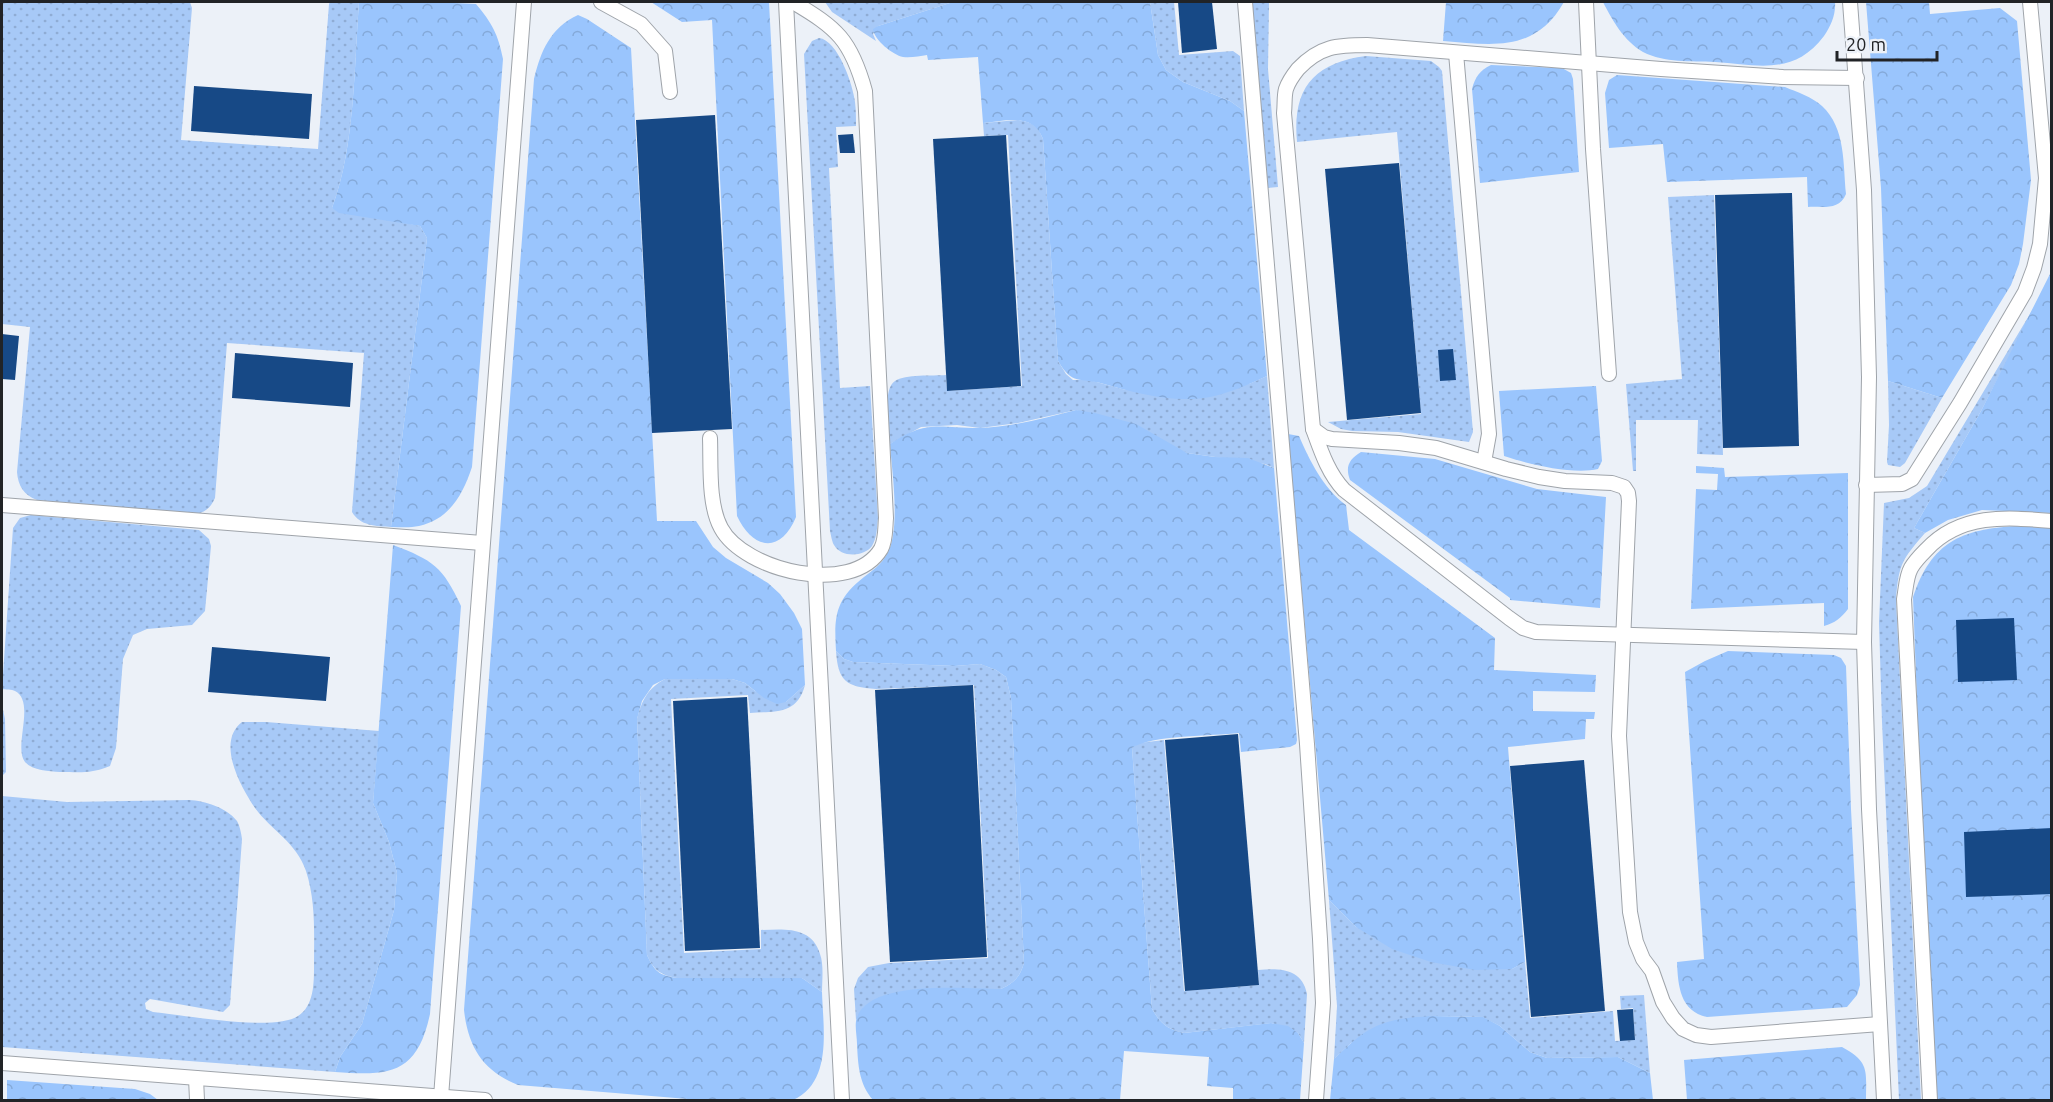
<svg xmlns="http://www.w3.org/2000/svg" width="2053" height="1102" font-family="Ubuntu,sans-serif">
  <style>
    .grass { fill: url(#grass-dots) }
    .forest { fill: url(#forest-crowns) }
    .building { fill: #174986 }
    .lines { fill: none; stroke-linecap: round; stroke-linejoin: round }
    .lane-casing { stroke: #9fa4aa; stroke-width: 16 }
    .lane { stroke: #fff; stroke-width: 14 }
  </style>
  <defs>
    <pattern id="grass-dots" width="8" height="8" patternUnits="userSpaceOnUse" patternTransform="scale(1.5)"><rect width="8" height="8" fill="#a7c9f7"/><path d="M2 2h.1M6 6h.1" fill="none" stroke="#8facd4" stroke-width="1.8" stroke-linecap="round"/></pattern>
    <pattern id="forest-crowns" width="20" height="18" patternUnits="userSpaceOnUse" patternTransform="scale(1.5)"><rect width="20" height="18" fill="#9ac5fd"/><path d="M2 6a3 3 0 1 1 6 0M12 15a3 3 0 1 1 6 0" fill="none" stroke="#84a9d9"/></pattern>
  </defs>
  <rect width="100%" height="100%" fill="#ecf1f8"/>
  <g class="grass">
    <path d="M2 2H190L192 8 181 140 318 149 329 4 330 2H359C354 67 355 147 332 208L420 226 427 238 391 527C376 526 360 526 352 512L364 353 227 343 215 498C211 507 207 511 197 514L37 500C24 495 18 486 17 472L30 327 2 324Z"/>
    <polygon points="825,2 953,2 878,26 873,34 876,41 832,12"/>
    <polygon points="1150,2 1174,2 1179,55 1233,51 1240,56 1244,111 1230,101 1183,82 1166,70 1158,55"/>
    <polygon points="1252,2 1269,2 1268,69 1278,187 1268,188"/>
    <path d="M819 38C838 40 853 85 855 102 856 110 856 118 856 126L836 127 838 167 829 168 840 388 870 386 878 518C877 527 877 538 872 546 864 557 841 558 834 545 832 542 831 535 830 531L804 54 812 41Z"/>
    <path d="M1366 56 1431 61 1439 67 1442 71 1473 432 1469 442 1398 432 1352 431 1341 429 1328 422 1421 414 1397 132 1297 142C1292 89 1313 63 1366 56Z"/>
    <path d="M1018 120C1032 122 1038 126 1043 139L1058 361 1066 374 1073 380H1089L1126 390 1249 384 1267 376 1274 468 1265 464 1187 453 1076 410 1018 423 980 428 957 425 921 427 890 444C889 429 882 389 895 381 905 374 933 376 946 375L947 391 1022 386 1008 135 984 136 983 123Z"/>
    <polygon points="1714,195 1723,455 1697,454 1698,420 1636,420 1636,471 1633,471 1626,384 1682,379 1668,197"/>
    <path d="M2039 299 1981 411 1914 528 1925 533C1902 560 1899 563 1896 599L1921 1100H1899L1882 722 1879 623 1884 503 1909 498 1927 486Z"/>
    <polygon points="1888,381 1942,398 1905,463 1900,467 1888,465 1887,462 1889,425"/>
    <path d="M31 515 199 530 209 539 211 546 205 611 192 625 147 629 133 635 123 659 116 748 110 766C91 774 80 772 60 772 49 771 33 771 25 762 13 747 36 702 15 691 12 689 5 690 2 689L13 528 20 518Z"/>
    <path d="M836 651 844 659 853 662 955 666 980 664 996 670 1006 677 1011 698 1024 963C1020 977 1014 983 1001 989H918L864 1007 856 1020 854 989 858 978 868 967 889 963 988 958 974 685 876 689C846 687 838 681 836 651Z"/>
    <path d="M665 679H732L745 683 755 691 786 702 805 685C797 715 776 711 750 713L748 695 671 699 684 953 761 949V930C784 929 812 926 820 954 824 965 822 981 822 992L802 978H677C661 975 654 971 647 955L637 719C642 700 648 688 665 679Z"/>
    <polygon points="2,705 5,719 6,772 2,776"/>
    <path d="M242 722H266L379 731 373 803 389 842 397 873 394 910 362 1024 340 1057 335 1072 2 1047V796L67 802 189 800C205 801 226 807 237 821 240 826 241 833 242 839L230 1005 223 1012 150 999 145 1003 146 1009 153 1012C184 1015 274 1032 298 1016 314 1006 314 983 314 966 314 934 316 902 306 871 297 843 271 830 255 808 240 786 216 742 242 722Z"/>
    <path d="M1164 740 1184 991 1259 985 1258 970C1279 968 1302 968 1307 994L1304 1043 1298 1033 1272 1023 1184 1033C1167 1029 1161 1024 1152 1009L1132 748 1139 743Z"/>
    <polygon points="1329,900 1356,927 1512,969 1525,962 1530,1018 1613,1011 1615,1041 1635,1040 1633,1008 1621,1009 1620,996 1644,995 1650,1073 1618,1057 1547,1058 1530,1052 1500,1026 1482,1017 1432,1016 1351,1043 1334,1059 1337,1006"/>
  </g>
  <g class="forest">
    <path d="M359 2H432L476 4C492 23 498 34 503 59L472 467C463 494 450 519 419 526 410 528 400 527 391 527L427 238 420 226 339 213 332 208C355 147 354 67 359 2Z"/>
    <path d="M651 2H769L796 517C781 554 753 550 737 516L712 20 682 22Z"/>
    <path d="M953 2H1150L1158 55 1166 70 1183 82 1230 101 1244 111 1267 376C1254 382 1241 388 1228 392 1187 407 1143 395 1104 384 1079 377 1073 386 1058 361L1043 139C1033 112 1005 121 983 123L978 57 928 60 927 55C920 56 911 58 903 57 893 55 874 40 873 29L878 26Z"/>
    <path d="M1446 2H1564C1535 53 1493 45 1443 41Z"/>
    <path d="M1603 2H1835C1836 14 1831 26 1824 36 1794 76 1758 65 1715 62 1690 61 1665 63 1643 52 1624 41 1612 20 1603 2Z"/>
    <polygon points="1866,2 1929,2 1930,14 2000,8 2017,21 2031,180 2023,244 2019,264 2011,285 1942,398 1888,381 1881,188"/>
    <path d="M578 15 587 19 631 48 657 521H696L713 547 726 558 768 583 780 594 794 613 802 629 805 685 786 702 777 704 764 698 745 683 732 679H665L653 685 642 701 637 719 647 955C655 972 659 975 677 978H802L822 992C823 1028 833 1082 793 1100H700L518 1085C483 1071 468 1047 464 1010L534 79C541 51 550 28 578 15Z"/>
    <path d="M1491 65 1562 68 1571 73 1573 79 1579 172 1480 183 1472 89C1475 77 1480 70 1491 65Z"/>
    <path d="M1617 75 1785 87C1797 92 1812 97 1822 106 1846 128 1843 165 1846 194 1839 211 1823 206 1808 207L1807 177 1667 182 1663 144 1609 148 1605 93 1609 80Z"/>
    <polygon points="2051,272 2051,513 1982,510 1948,520 1925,533 1914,528 1981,411"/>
    <path d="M1596 386 1602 461 1598 469C1573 475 1528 464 1504 456L1499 391Z"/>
    <path d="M1076 410 1095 413 1136 424 1187 453 1215 457 1248 458 1274 468 1297 740 1296 744 1290 747 1241 752 1239 733C1213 736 1151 735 1132 748L1152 1009C1161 1024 1167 1029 1184 1033L1271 1023 1288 1026 1298 1033 1304 1043 1300 1100H1233V1088L1207 1086 1209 1057 1124 1051 1120 1100H873C859 1084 858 1065 857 1044 857 1037 855 1028 856 1021 864 978 969 989 1001 989 1014 983 1020 977 1024 963L1011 698 1006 677 996 670 980 664 955 666 853 662 844 659 836 651C834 616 835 600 864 577 873 570 881 565 887 554 901 530 892 472 890 444 927 419 938 428 979 428 1011 427 1045 418 1076 410Z"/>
    <path d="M1288 434 1299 436C1310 461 1323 488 1346 505L1349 530 1495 638 1494 670 1596 675 1595 692 1533 691V711L1595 712 1594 719H1586L1585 739 1508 747 1525 962 1512 969 1475 970 1431 962 1392 949 1356 927 1329 900Z"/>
    <path d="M1361 452 1435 459 1537 489 1606 497 1600 608 1510 600V598L1350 480C1345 467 1349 459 1361 452Z"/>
    <path d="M1696 466 1724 468 1725 477 1848 473V609C1841 618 1835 623 1824 626V603L1691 609 1696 489 1717 490 1718 474 1696 473Z"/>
    <path d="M2016 526 2051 528V1100H1937L1921 808 1913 597C1931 542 1962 529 2016 526Z"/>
    <path d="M393 545C433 560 443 567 461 606L430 1014C417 1075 389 1076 335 1072L340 1057 362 1024 394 910 397 873 389 842 373 803Z"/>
    <path d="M1728 651 1834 655 1841 658 1846 666 1851 809 1860 985 1857 995 1847 1007 1707 1017C1680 1011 1678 986 1677 962L1704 959 1685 672 1705 661Z"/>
    <path d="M1432 1016 1483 1017 1500 1026 1530 1052 1547 1058 1618 1057 1650 1073 1653 1100H1330L1334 1059C1370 1024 1382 1019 1432 1016Z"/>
    <path d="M1842 1047C1870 1062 1866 1071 1866 1100H1687L1684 1060Z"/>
    <polygon points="7,1080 135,1089 150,1094 158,1100 7,1100"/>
  </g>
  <g class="building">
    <polygon points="1178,2 1212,2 1217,49 1182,53"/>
    <polygon points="194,86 312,94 309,139 191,131"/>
    <polygon points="715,115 732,429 652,433 636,120"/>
    <polygon points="853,134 855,153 840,153 838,135"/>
    <polygon points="1006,135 1021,386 947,391 933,139"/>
    <polygon points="1399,163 1421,413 1347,420 1325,169"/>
    <polygon points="1792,193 1799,446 1723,448 1715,195"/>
    <polygon points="2,334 19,336 15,380 2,379"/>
    <polygon points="1453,349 1456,380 1440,381 1438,350"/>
    <polygon points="235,353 353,363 350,407 232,398"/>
    <polygon points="2014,618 2017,680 1958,682 1956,620"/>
    <polygon points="212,647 330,657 326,701 208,692"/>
    <polygon points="973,685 987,957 890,962 875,690"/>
    <polygon points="747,697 760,948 685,951 673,701"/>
    <polygon points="1238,734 1259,985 1185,991 1165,740"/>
    <polygon points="1584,760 1605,1011 1531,1017 1510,766"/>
    <polygon points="2052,828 2052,894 1966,897 1964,832"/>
    <polygon points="1633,1009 1635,1040 1620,1041 1617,1010"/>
  </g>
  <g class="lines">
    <defs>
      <g id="lane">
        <polyline points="601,2 641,24 665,51 670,92"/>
        <polyline points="786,2 842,1100"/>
        <polyline points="1245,2 1307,744 1320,939 1323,1003 1316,1100"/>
        <polyline points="1586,2 1593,149 1609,374"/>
        <polyline points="1850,2 1864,190 1869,377 1864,642 1869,809 1884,1100"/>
        <polyline points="1456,53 1489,434 1484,462"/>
        <path d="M1857 78 1783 77 1661 69 1367 45C1337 45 1320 46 1298 69 1294 74 1288 83 1286 89 1284 96 1285 105 1284 113L1313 429C1321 451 1328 473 1344 490L1509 618 1523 628 1536 632 1864 642"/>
        <polyline points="1313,429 1324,437 1332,439 1399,443 1436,448 1506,469 1539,477 1565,481 1612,483 1624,487 1628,493 1629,501 1619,736 1630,912 1636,942 1643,959 1652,971 1663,1002 1673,1018 1683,1029 1696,1035 1711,1037 1880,1024"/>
        <path d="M710 438C711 465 708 504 721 528 744 571 852 597 881 549 886 540 885 528 886 518L865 91C851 40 837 28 793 2"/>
        <polyline points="1866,485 1902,484 1912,479 1960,403 2025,292 2034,268 2040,244 2046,178 2030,2"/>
        <polyline points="2,505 482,543"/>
        <polyline points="2,1063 485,1100"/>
        <polyline points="196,1078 197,1100"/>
        <polyline points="441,1097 524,2"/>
        <path d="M1930 1100 1904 599C1906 589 1906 577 1911 568 1915 561 1921 555 1926 550 1960 513 2006 517 2052 521"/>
      </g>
    </defs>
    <use href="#lane" class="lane-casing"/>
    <use href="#lane" class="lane"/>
  </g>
  <rect width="2053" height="1102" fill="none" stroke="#212326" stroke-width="6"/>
  <path d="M1837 51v9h100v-9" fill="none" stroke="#212326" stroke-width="3"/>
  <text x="1846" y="51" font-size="18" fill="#212326" stroke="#ecf1f8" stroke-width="4.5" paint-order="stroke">20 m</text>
</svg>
